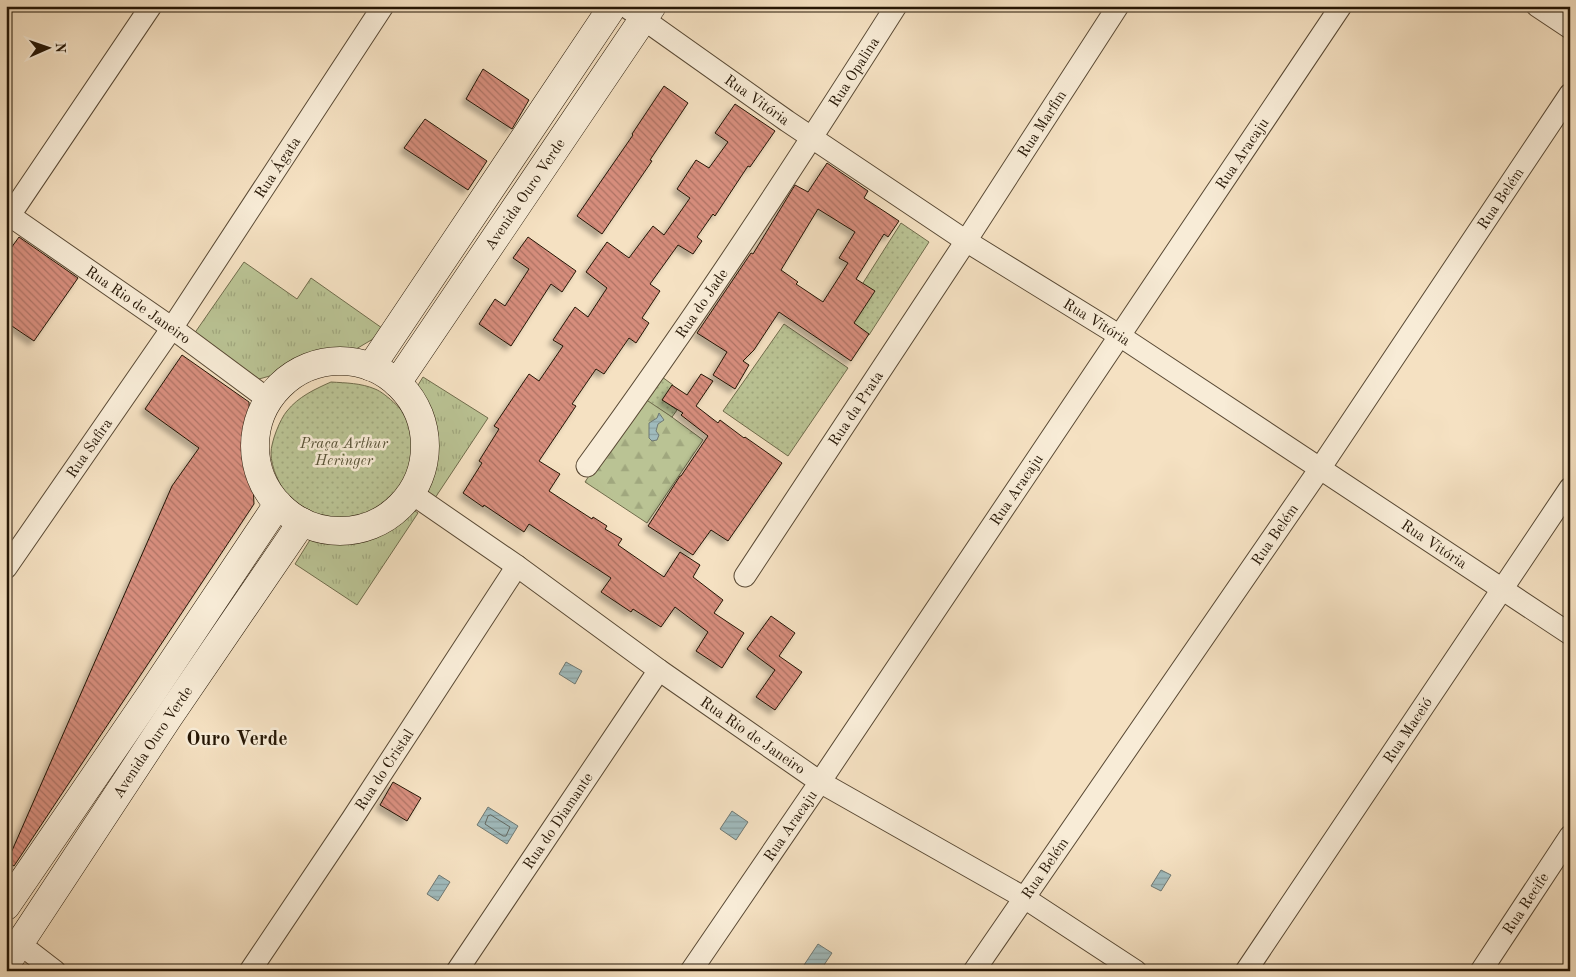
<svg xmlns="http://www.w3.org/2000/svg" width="1576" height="977" font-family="'Old Standard TT',serif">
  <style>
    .grass { fill: url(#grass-tufts); stroke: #706c4c }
    .forest { fill: url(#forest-firs); stroke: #706c4c }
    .park { fill: url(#park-dots); stroke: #706c4c }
    .water { fill: url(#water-rules); stroke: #6f7973 }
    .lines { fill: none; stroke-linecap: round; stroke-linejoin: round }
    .shore { stroke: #626861; stroke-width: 1 }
    .building { fill: url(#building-back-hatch); stroke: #251605; fill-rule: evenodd; filter: url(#shadow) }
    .street-casing { stroke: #594934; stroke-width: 23 }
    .secondary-casing { stroke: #251605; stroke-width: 29 }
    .street { stroke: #f8ecd7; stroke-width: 21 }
    .secondary { stroke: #f8ecd7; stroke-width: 28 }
    .labels { text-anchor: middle; stroke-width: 5; stroke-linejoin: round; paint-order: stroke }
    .street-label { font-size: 15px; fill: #251605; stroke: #f8ecd7 }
    .park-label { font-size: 15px; font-style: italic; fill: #595337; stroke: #f8ecd7 }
    .district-label { font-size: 20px; font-weight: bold; fill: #251605; stroke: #f8ecd7 }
  </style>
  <defs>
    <pattern id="grass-tufts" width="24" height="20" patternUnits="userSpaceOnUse" patternTransform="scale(1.25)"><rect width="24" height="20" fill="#bac394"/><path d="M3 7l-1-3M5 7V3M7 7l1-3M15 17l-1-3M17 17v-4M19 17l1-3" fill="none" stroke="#a0a77e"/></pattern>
    <pattern id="forest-firs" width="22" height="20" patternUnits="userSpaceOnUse" patternTransform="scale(1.25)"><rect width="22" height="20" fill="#bac394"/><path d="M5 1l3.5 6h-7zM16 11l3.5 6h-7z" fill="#a0a77e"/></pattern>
    <pattern id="park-dots" width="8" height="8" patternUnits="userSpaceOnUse" patternTransform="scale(1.25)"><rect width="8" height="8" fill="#bac394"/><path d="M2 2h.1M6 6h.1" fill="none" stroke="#a0a77e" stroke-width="1.8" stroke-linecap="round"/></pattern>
    <pattern id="water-rules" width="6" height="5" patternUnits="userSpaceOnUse" patternTransform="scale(1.25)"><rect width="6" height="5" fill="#a0bbbd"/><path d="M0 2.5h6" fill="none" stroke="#8aa0a1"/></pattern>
    <pattern id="building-back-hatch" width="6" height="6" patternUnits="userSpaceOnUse" patternTransform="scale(1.25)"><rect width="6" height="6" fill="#d68d7c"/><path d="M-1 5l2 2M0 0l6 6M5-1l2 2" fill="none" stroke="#ad7264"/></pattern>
    <filter id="shadow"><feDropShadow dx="-4.5" dy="4.5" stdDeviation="2.5" flood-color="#0004"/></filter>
  </defs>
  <rect width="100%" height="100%" fill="#f5e1c2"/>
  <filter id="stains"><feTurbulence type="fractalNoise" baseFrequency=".004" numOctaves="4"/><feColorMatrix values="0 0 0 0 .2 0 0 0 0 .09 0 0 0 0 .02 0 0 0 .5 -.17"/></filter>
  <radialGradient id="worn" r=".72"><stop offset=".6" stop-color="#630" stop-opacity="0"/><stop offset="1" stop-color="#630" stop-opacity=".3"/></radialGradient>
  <g class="grass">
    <polygon points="244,262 297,299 311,278 382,328 373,339 351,352 336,352 305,355 277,374 259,379 194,334"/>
    <polygon points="423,377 488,418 435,498 426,492 436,442 415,390"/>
    <path d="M412 509 418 513 357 605 295 564 313 535C339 542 365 544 389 529 397 524 405 515 412 509Z"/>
  </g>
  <polygon class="forest" points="642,395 703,440 647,523 585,482"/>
  <g class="park">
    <polygon points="901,223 929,242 869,335 853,324 863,283"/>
    <polygon points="784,324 848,368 788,456 723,411"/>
    <polygon points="658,374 673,385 663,400 677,410 672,417 642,397"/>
    <path d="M331 382C346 383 361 383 375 389 386 393 408 415 413 425 417 433 416 468 413 477 410 490 402 500 392 508 365 532 334 525 305 508 300 505 293 502 289 498 280 486 271 468 271 453 271 442 280 419 287 411 298 397 315 389 331 382Z"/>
  </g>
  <g class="water">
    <polygon points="659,413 664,420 658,424 656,431 659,435 657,440 652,441 649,438 649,423 657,418"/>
    <polygon points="566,662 582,671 575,684 559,674"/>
    <polygon points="488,807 518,826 507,844 477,825"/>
    <polygon points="732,811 748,822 736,840 720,829"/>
    <polygon points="1161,870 1171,875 1161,891 1151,886"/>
    <polygon points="439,875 450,882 438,901 427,894"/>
    <polygon points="818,944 832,953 820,971 807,971 802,968"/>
  </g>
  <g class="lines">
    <polygon class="shore" points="491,815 510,827 506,836 503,836 485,824 488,816"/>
  </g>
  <g class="building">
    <polygon points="483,69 529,100 512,129 466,99"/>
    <polygon points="664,86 688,103 650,160 652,161 602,234 577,216 633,135 632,134"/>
    <polygon points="735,104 775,131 750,167 748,166 715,216 713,214 697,237 702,241 693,254 678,245 650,284 660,291 642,318 649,323 636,343 629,338 604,374 596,369 572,404 576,406 539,461 560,474 549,491 592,519 593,517 607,526 605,529 622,539 618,545 664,577 680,552 700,565 693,577 723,600 714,613 744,633 722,668 696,651 708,632 675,607 661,627 633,609 631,612 601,592 611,578 529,524 524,532 484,505 483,507 463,493 482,463 479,461 499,429 494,426 529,374 539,381 563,346 553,340 575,307 588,317 607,288 586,272 607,242 629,258 653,226 664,235 690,198 677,189 696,160 709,168 728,142 715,133"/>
    <polygon points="425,119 487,161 468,190 404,148"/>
    <path d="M827 163 868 191 864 198 899 221 888 237 884 234 856 279 875 291 854 323 869 334 851 361 779 312 754 350 743 361 749 365 735 389 713 375 727 352 697 333 751 253 753 254 795 185 808 192ZM818 209 855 232 839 258 848 263 823 302 796 284 798 282 781 270Z"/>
    <polygon points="19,237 78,278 34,341 6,322 6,255"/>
    <polygon points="528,237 576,271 562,292 551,284 511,346 479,324 495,299 505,306 529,269 513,258"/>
    <polygon points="182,355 249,402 254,504 14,866 7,862 172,486 199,448 145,409"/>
    <polygon points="701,374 713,381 696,406 718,423 720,420 744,438 745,437 782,463 728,541 711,530 693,555 648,526 680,476 681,476 708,436 681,415 683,413 662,400 672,385 687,395"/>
    <polygon points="771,616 795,633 779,656 802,672 775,710 756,697 775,670 747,649"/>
    <polygon points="393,782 421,798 407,821 380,805"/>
  </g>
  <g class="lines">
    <defs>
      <g id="street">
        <path id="s1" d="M625 6 787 121 966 241 1120 336 1570 634"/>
        <polyline points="1537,6 1570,28"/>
        <path id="s2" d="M6 213 172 328 269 400"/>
        <polyline points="6,221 151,6"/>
        <path id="s3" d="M587 466C696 317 797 162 896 6"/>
        <path id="s4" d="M411 493 517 566 659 670 820 782 1023 897 1136 971"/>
        <path id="s5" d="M6 568 172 328 383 6"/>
        <path id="s6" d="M745 576 966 241 1118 6"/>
        <polyline points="6,939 20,944 55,971"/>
        <path id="s7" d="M250 971 352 819 517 566"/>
        <path id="s8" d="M457 971 659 670"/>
        <path id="s9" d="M691 971 820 782 1341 6"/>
        <path id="s10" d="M974 971 1319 470 1570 94"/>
        <path id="s11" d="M1246 971 1570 488"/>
        <path id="s12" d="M1481 971 1570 836"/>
      </g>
      <g id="secondary">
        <circle cx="340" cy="446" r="85"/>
        <polyline points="371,367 613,6"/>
        <path id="s13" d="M397 383 652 6"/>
        <polyline points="6,906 153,691 278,504"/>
        <path id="s14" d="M6 964 168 718 302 522"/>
      </g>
    </defs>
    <use href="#street" class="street-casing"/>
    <use href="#secondary" class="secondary-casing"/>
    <use href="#street" class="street"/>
    <use href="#secondary" class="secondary"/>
  </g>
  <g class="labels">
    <g class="street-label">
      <text dy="5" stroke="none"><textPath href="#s3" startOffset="476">Rua Opalina</textPath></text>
      <text dy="5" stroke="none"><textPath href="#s1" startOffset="162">Rua Vitória</textPath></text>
      <text dy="5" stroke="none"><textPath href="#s6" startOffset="541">Rua Marfim</textPath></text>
      <text dy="5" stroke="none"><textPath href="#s9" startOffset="986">Rua Aracaju</textPath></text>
      <text dy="5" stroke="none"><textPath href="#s5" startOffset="484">Rua Ágata</textPath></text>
      <text dy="5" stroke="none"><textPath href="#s13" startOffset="228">Avenida Ouro Verde</textPath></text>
      <text dy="5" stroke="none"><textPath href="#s10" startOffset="935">Rua Belém</textPath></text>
      <text dy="5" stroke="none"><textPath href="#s3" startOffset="199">Rua do Jade</textPath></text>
      <text dy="5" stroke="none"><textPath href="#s2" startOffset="161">Rua Rio de Janeiro</textPath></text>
      <text dy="5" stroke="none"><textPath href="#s1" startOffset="568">Rua Vitória</textPath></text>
      <text dy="5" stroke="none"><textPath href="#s6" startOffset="201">Rua da Prata</textPath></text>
      <text dy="5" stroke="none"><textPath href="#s5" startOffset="146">Rua Safira</textPath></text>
      <text dy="5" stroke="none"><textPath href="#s9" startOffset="581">Rua Aracaju</textPath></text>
      <text dy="5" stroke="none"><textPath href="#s10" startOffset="530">Rua Belém</textPath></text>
      <text dy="5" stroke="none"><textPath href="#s1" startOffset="972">Rua Vitória</textPath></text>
      <text dy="5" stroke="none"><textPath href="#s11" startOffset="290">Rua Maceió</textPath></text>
      <text dy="5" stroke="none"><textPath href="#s4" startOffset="419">Rua Rio de Janeiro</textPath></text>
      <text dy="5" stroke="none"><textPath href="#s14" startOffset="266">Avenida Ouro Verde</textPath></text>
      <text dy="5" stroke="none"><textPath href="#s7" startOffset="242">Rua do Cristal</textPath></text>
      <text dy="5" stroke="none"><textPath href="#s8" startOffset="181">Rua do Diamante</textPath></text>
      <text dy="5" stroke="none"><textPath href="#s9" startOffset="176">Rua Aracaju</textPath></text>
      <text dy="5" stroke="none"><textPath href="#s10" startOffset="125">Rua Belém</textPath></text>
      <text dy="5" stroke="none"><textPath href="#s12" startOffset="81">Rua Recife</textPath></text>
    </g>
    <g class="park-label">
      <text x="344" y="448">Praça Arthur<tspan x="344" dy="17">Heringer</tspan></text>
    </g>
    <g class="district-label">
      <text x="237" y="745">Ouro Verde</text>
    </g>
  </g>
  <rect width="1576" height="977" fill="none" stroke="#f5e1c2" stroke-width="25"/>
  <rect x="8" y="8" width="1561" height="962" fill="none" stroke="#251605" stroke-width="2.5"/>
  <rect x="12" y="12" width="1551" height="952" fill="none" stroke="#251605"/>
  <g transform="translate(48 48) rotate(88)" stroke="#f8ecd7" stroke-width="4" paint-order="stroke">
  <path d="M0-4L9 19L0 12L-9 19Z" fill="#251605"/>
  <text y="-8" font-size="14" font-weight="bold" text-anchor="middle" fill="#251605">N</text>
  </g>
  <rect width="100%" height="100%" filter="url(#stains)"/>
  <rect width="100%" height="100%" fill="url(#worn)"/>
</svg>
